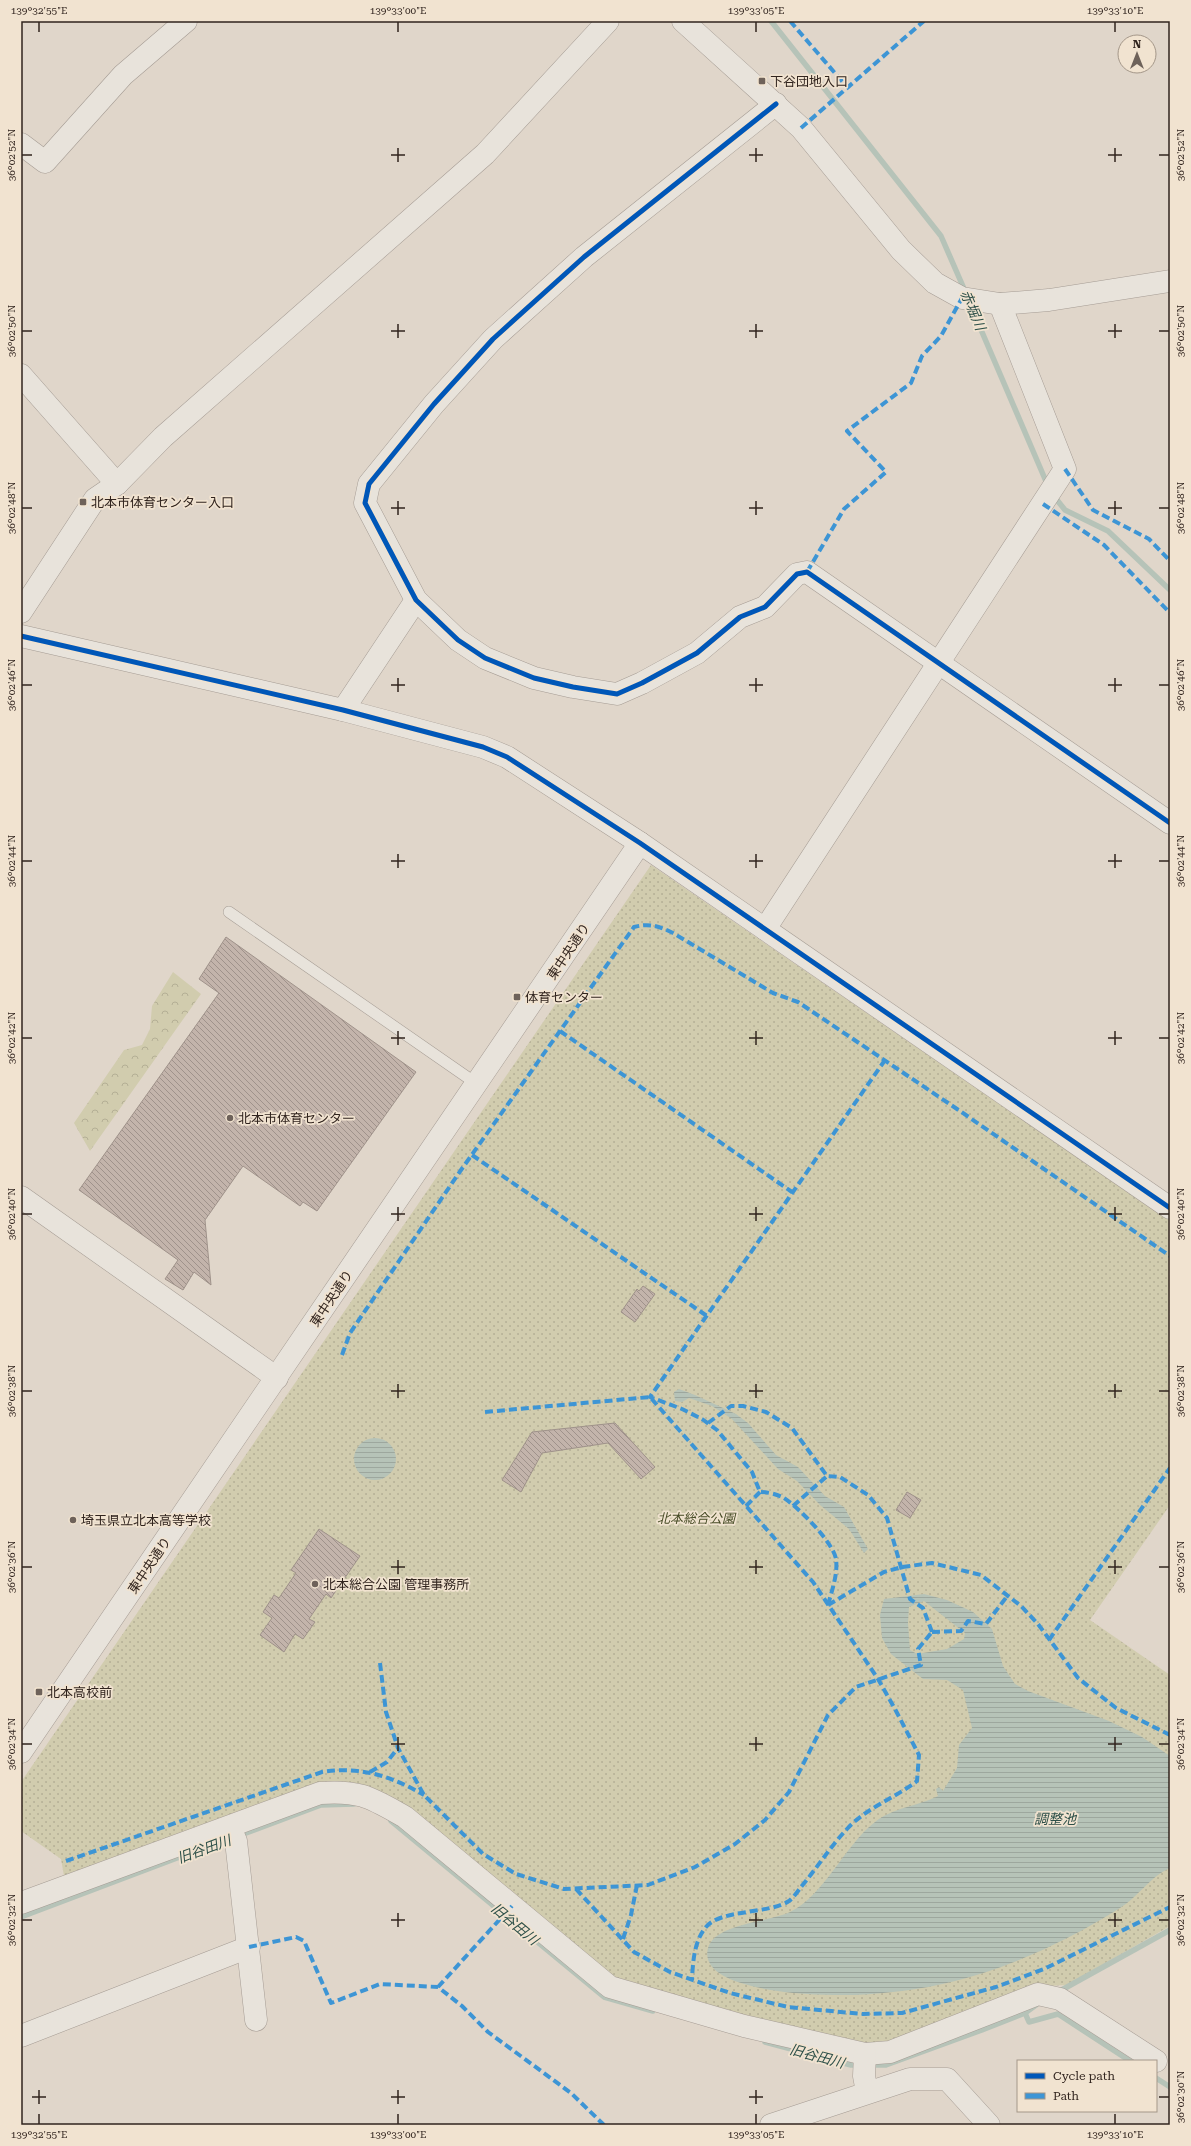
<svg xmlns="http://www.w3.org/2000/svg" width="1191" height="2146" font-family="'Roboto Serif','Noto Sans JP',serif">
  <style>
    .forest { fill: url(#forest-crowns) }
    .park { fill: url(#park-dots) }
    .water { fill: url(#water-rules); fill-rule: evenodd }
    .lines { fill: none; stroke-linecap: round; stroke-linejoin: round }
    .stream { stroke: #b6c3b8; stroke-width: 5.5 }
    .building { fill: url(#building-back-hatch); stroke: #9f928a }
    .service-casing { stroke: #a59c94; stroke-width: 12 }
    .minor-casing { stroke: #a59c94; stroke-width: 23 }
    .tertiary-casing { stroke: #a59c94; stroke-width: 23 }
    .service { stroke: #e8e3db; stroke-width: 11 }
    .minor { stroke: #e8e3db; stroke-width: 22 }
    .tertiary { stroke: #e8e3db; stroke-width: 22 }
    .quiet { stroke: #3d95d5; stroke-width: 4; stroke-dasharray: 8 4; stroke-linecap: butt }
    .cycleway-casing { stroke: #f1e3d0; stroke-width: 8 }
    .cycleway { stroke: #0057b8; stroke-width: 5 }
    .ticks { fill: none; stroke: #31241e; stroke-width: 1.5 }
    .poi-dot { fill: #6e625a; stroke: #f1e3d0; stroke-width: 1.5 }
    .labels { text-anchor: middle; stroke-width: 3.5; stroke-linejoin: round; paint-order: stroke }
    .poi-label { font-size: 13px; fill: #31241e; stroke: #f1e3d0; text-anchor: start }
    .street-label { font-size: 13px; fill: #31241e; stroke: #f1e3d0 }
    .park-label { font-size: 13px; font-style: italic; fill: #474c26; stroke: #f1e3d0 }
    .water-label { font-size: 14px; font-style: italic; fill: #2e5049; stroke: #f1e3d0 }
    .neatline { fill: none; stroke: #31241e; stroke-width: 1.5 }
    .ticks-label { font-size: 10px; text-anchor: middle; fill: #31241e }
  </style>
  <defs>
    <pattern id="forest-crowns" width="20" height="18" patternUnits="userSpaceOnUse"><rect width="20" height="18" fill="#d1ccae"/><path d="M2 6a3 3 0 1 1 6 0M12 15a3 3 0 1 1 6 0" fill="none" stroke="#b4af95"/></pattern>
    <pattern id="park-dots" width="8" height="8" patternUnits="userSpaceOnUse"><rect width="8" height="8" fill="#d1ccae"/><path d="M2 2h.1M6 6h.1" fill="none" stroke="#b4af95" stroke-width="1.8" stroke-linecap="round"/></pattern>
    <pattern id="water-rules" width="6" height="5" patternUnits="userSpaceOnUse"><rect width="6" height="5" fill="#b6c3b8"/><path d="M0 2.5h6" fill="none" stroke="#9da79e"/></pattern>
    <pattern id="building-back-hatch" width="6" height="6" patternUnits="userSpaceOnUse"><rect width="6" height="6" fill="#c3b4ab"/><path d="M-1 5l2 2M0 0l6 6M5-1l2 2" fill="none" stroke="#9f928b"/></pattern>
  </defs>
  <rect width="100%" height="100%" fill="#e0d6ca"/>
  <polygon class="forest" points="173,972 201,994 90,1151 74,1123 124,1050 142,1045 150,1029 152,1006"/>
  <polygon class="park" points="651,865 1170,1221 1170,1505 1090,1620 1170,1675 1170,1926 1067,1985 1047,1986 882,2046 859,2046 614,1981 413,1811 387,1794 351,1785 64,1876 61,1859 21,1831 21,1782"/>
  <g class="water">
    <polygon points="679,1389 695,1395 736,1414 748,1423 776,1455 798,1467 825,1496 844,1507 868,1549 864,1553 849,1529 820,1505 797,1481 778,1469 732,1419 712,1406 689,1398 682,1402 675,1401 674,1392"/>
    <circle cx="375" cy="1459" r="21"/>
    <path d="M924 1594 947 1600 973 1612 992 1629 1003 1666 1015 1684 1028 1691 1109 1721 1142 1737 1170 1756V1868C1151 1876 1138 1897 1120 1908 1068 1941 1007 1969 947 1983 922 1989 897 1992 871 1994 844 1997 695 1997 708 1948 715 1923 770 1922 790 1912 824 1896 844 1846 875 1822 892 1808 918 1806 938 1796L936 1789 939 1787 943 1791 957 1768 959 1745 972 1728 963 1690 947 1680 923 1679 891 1654 882 1638 880 1615 884 1599ZM924 1601 965 1633 964 1639 947 1649 917 1654 910 1650 908 1623 909 1607Z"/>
  </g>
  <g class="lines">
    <g class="stream">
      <polyline points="771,21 941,236 965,291"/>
      <polyline points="970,304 1048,486"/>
      <polyline points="1053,495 1065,510 1108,531 1170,590"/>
      <polyline points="391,1821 604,1997 653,2011"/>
      <polyline points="238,1836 321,1805 354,1804"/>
      <polyline points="21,1917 230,1838"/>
      <polyline points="1058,1992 1170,1930"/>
      <polyline points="1025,2013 1029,2022 1058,2014 1130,2061"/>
      <polyline points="765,2042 851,2065 860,2065"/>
      <polyline points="868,2065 886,2065 982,2030 1025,2013 1036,2005"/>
      <polyline points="1156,2078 1170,2087"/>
    </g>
  </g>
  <g class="building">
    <polygon points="226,937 416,1072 317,1211 303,1202 300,1206 243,1166 205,1220 211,1285 194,1272 183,1290 165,1279 178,1260 79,1190 219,993 199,979"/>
    <polygon points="643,1286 655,1294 635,1322 621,1312 637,1289 639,1291"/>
    <polygon points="615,1423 655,1467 641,1479 608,1443 542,1453 521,1492 502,1480 532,1432"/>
    <polygon points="907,1492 921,1500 910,1518 896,1510"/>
    <polygon points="319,1529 360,1556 331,1598 326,1594 309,1619 315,1622 303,1639 295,1634 284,1652 260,1635 272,1618 263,1612 274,1595 279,1598 296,1573 291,1570"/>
  </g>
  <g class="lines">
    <defs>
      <polyline id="service" points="229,912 477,1084"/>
      <g id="minor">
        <polyline points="776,104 584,257 493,339 434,404 369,484 365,503 416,600 458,640 485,658 534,678 573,687 617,694 642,683 697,653 740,617 765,607 797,574 807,572 1170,823"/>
        <polyline points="21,144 45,162 123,75 186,21"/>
        <polyline points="21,375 117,484"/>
        <polyline points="343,710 416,600"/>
        <polyline points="765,929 1065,469 1000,304"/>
        <polyline points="21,1197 277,1378"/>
        <polyline points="230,1827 236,1841 256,2020"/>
        <path d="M21 1903 320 1793C361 1790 371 1798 405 1817L610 1987 744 2026 865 2054 890 2052 1038 1994 1060 1999 1156 2061"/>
        <polyline points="21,2036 249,1947"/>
        <polyline points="865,2054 864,2076 867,2092"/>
        <polyline points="771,2125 910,2079 947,2079 989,2125"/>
      </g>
      <g id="tertiary">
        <polyline points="683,21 801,128 901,250 935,283 962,298 1000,304 1049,300 1170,281"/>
        <polyline points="21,612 95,499 117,484 163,437 485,154 608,21"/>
        <polyline points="21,636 343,710 483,747 507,757 640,843 1170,1208"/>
        <polyline points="21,1752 640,843"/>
      </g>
    </defs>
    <use href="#service" class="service-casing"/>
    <use href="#minor" class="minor-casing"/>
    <use href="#tertiary" class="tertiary-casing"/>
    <use href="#service" class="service"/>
    <use href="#minor" class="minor"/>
    <use href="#tertiary" class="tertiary"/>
    <g class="quiet">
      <polyline points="790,21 847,87"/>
      <polyline points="801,128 924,21"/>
      <polyline points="1065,469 1093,510 1149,539 1170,561"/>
      <polyline points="1043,504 1104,545 1170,613"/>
      <polyline points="807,572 844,509 886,472 847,431 911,383 922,356 941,336 962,298"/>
      <polyline points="560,1031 792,1192"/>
      <polyline points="472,1155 707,1316"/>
      <path d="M342 1355 350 1333 461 1170 634 927C649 923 659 926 673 933L773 993 798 1002 960 1111 1170 1256"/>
      <path d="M485 1412 650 1397 813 1582 878 1679 895 1709 919 1755 917 1781C895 1798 866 1808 847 1829 830 1847 817 1868 801 1887 798 1891 794 1897 789 1901 770 1914 721 1909 706 1927 694 1941 693 1962 692 1979"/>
      <polyline points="708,1423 731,1406 743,1406 766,1412 792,1428 827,1476 840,1477 868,1495 887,1518 910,1599 923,1608 932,1632"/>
      <polyline points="746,1506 760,1492"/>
      <polyline points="793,1506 827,1476"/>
      <path d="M828 1605C832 1590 838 1574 836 1559 833 1542 798 1507 784 1498 777 1494 767 1492 760 1492L752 1472 717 1430 702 1419 682 1409 650 1397 885 1060"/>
      <polyline points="828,1605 884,1572 902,1567 932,1563 981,1575 1021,1606 1038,1624 1078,1678 1116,1708 1170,1735"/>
      <polyline points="932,1632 961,1631 968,1621 986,1624 1008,1595"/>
      <polyline points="1049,1640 1170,1468"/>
      <polyline points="380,1663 386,1712 398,1748 424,1795 483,1854 516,1874 564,1889 648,1885 695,1867 735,1844 765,1820 789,1792 828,1715 856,1687 921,1665 918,1649 932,1632"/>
      <polyline points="370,1772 387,1762 398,1748"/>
      <path d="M66 1861 322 1772C361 1766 391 1776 424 1795"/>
      <polyline points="576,1889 634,1952 670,1972 730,1993 788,2007 863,2014 902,2013 996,1987 1044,1969 1170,1907"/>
      <polyline points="623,1939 631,1915 637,1885"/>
      <polyline points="249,1947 296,1937 304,1941 331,2003 380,1984 438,1987 462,2006 488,2032 571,2093 604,2125"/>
      <polyline points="438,1987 512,1906"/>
    </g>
    <defs>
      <g id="cycleway">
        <polyline points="776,104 584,257 493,339 434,404 369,484 365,503 416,600 458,640 485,658 534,678 573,687 617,694 642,683 697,653 740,617 765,607 797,574 807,572 1170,823"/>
        <polyline points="21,636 343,710 483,747 507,757 640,843 1170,1208"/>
      </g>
    </defs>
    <use href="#cycleway" class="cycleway-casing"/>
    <use href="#cycleway" class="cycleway"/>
  </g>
  <path class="ticks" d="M39 22V32M398 22V32M756 22V32M1115 22V32M398 148V162M756 148V162M1115 148V162M22 155H32M391 155H405M749 155H763M1108 155H1122M1159 155H1169M398 324V338M756 324V338M1115 324V338M22 331H32M391 331H405M749 331H763M1108 331H1122M1159 331H1169M398 501V515M756 501V515M1115 501V515M22 508H32M391 508H405M749 508H763M1108 508H1122M1159 508H1169M398 678V692M756 678V692M1115 678V692M22 685H32M391 685H405M749 685H763M1108 685H1122M1159 685H1169M398 854V868M756 854V868M1115 854V868M22 861H32M391 861H405M749 861H763M1108 861H1122M1159 861H1169M398 1031V1045M756 1031V1045M1115 1031V1045M22 1038H32M391 1038H405M749 1038H763M1108 1038H1122M1159 1038H1169M398 1207V1221M756 1207V1221M1115 1207V1221M22 1214H32M391 1214H405M749 1214H763M1108 1214H1122M1159 1214H1169M398 1384V1398M756 1384V1398M1115 1384V1398M22 1391H32M391 1391H405M749 1391H763M1108 1391H1122M1159 1391H1169M398 1560V1574M756 1560V1574M1115 1560V1574M22 1567H32M391 1567H405M749 1567H763M1108 1567H1122M1159 1567H1169M398 1737V1751M756 1737V1751M1115 1737V1751M22 1744H32M391 1744H405M749 1744H763M1108 1744H1122M1159 1744H1169M398 1913V1927M756 1913V1927M1115 1913V1927M22 1920H32M391 1920H405M749 1920H763M1108 1920H1122M1159 1920H1169M39 2090V2104M398 2090V2104M756 2090V2104M32 2097H46M391 2097H405M749 2097H763M1159 2097H1169M39 2114V2124M398 2114V2124M756 2114V2124M1115 2114V2124"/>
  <g class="poi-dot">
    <rect x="758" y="77" width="8" height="8" rx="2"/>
    <rect x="79" y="498" width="8" height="8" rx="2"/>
    <rect x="513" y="993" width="8" height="8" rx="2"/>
    <circle cx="230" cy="1118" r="4"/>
    <circle cx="73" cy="1520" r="4"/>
    <circle cx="315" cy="1584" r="4"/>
    <rect x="35" y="1688" width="8" height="8" rx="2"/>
  </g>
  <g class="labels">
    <g class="poi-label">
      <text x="770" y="86">下谷団地入口</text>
      <text x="91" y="507">北本市体育センター入口</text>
      <text x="525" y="1002">体育センター</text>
      <text x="238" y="1123">北本市体育センター</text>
      <text x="81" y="1525">埼玉県立北本高等学校</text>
      <text x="323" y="1589">北本総合公園 管理事務所</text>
      <text x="47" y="1697">北本高校前</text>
    </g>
    <g class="street-label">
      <text transform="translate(568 951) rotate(-56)" y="5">東中央通り</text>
      <text transform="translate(331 1298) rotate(-56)" y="5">東中央通り</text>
      <text transform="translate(149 1565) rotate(-56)" y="5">東中央通り</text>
    </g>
    <g class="park-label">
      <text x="696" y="1523">北本総合公園</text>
    </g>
    <g class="water-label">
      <text transform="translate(973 310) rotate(67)" y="5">赤堀川</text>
      <text x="1055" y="1824">調整池</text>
      <text transform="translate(204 1849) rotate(-20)" y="5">旧谷田川</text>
      <text transform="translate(515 1924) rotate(40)" y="5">旧谷田川</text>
      <text transform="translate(817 2056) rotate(15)" y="5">旧谷田川</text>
    </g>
  </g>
  <rect width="1191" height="2146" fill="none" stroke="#f1e3d0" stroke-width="44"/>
  <rect x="1017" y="2060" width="140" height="52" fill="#f1e3d0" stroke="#a49789"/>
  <rect x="1025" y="2073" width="20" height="6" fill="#0057b8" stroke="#a49789"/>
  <text x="1053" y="2080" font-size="12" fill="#31241e">Cycle path</text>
  <rect x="1025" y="2093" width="20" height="6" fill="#3d95d5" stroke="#a49789"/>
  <text x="1053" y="2100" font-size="12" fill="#31241e">Path</text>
  <g transform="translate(1137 54)"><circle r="19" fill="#f1e3d0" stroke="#a49789"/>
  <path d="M0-3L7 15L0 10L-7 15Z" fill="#6e625a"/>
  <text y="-6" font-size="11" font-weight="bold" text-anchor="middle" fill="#31241e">N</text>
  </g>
  <rect x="22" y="22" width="1147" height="2102" class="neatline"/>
  <g class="ticks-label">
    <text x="39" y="14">139°32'55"E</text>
    <text x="398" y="14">139°33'00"E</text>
    <text x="756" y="14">139°33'05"E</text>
    <text x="1115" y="14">139°33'10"E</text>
    <text transform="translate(11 155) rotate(-90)" y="4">36°02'52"N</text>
    <text transform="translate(1180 155) rotate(-90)" y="4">36°02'52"N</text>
    <text transform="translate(11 331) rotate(-90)" y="4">36°02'50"N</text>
    <text transform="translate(1180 331) rotate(-90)" y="4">36°02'50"N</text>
    <text transform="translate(11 508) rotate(-90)" y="4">36°02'48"N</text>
    <text transform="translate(1180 508) rotate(-90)" y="4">36°02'48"N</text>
    <text transform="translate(11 685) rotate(-90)" y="4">36°02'46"N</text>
    <text transform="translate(1180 685) rotate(-90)" y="4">36°02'46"N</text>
    <text transform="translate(11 861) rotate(-90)" y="4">36°02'44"N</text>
    <text transform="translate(1180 861) rotate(-90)" y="4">36°02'44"N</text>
    <text transform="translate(11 1038) rotate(-90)" y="4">36°02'42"N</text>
    <text transform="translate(1180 1038) rotate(-90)" y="4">36°02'42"N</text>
    <text transform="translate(11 1214) rotate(-90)" y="4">36°02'40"N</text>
    <text transform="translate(1180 1214) rotate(-90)" y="4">36°02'40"N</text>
    <text transform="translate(11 1391) rotate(-90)" y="4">36°02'38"N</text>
    <text transform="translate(1180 1391) rotate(-90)" y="4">36°02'38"N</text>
    <text transform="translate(11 1567) rotate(-90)" y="4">36°02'36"N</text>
    <text transform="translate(1180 1567) rotate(-90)" y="4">36°02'36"N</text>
    <text transform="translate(11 1744) rotate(-90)" y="4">36°02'34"N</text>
    <text transform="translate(1180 1744) rotate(-90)" y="4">36°02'34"N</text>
    <text transform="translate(11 1920) rotate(-90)" y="4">36°02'32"N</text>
    <text transform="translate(1180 1920) rotate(-90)" y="4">36°02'32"N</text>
    <text transform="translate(1180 2097) rotate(-90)" y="4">36°02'30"N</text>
    <text x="39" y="2138">139°32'55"E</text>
    <text x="398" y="2138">139°33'00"E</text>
    <text x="756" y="2138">139°33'05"E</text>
    <text x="1115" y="2138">139°33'10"E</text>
  </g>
</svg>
